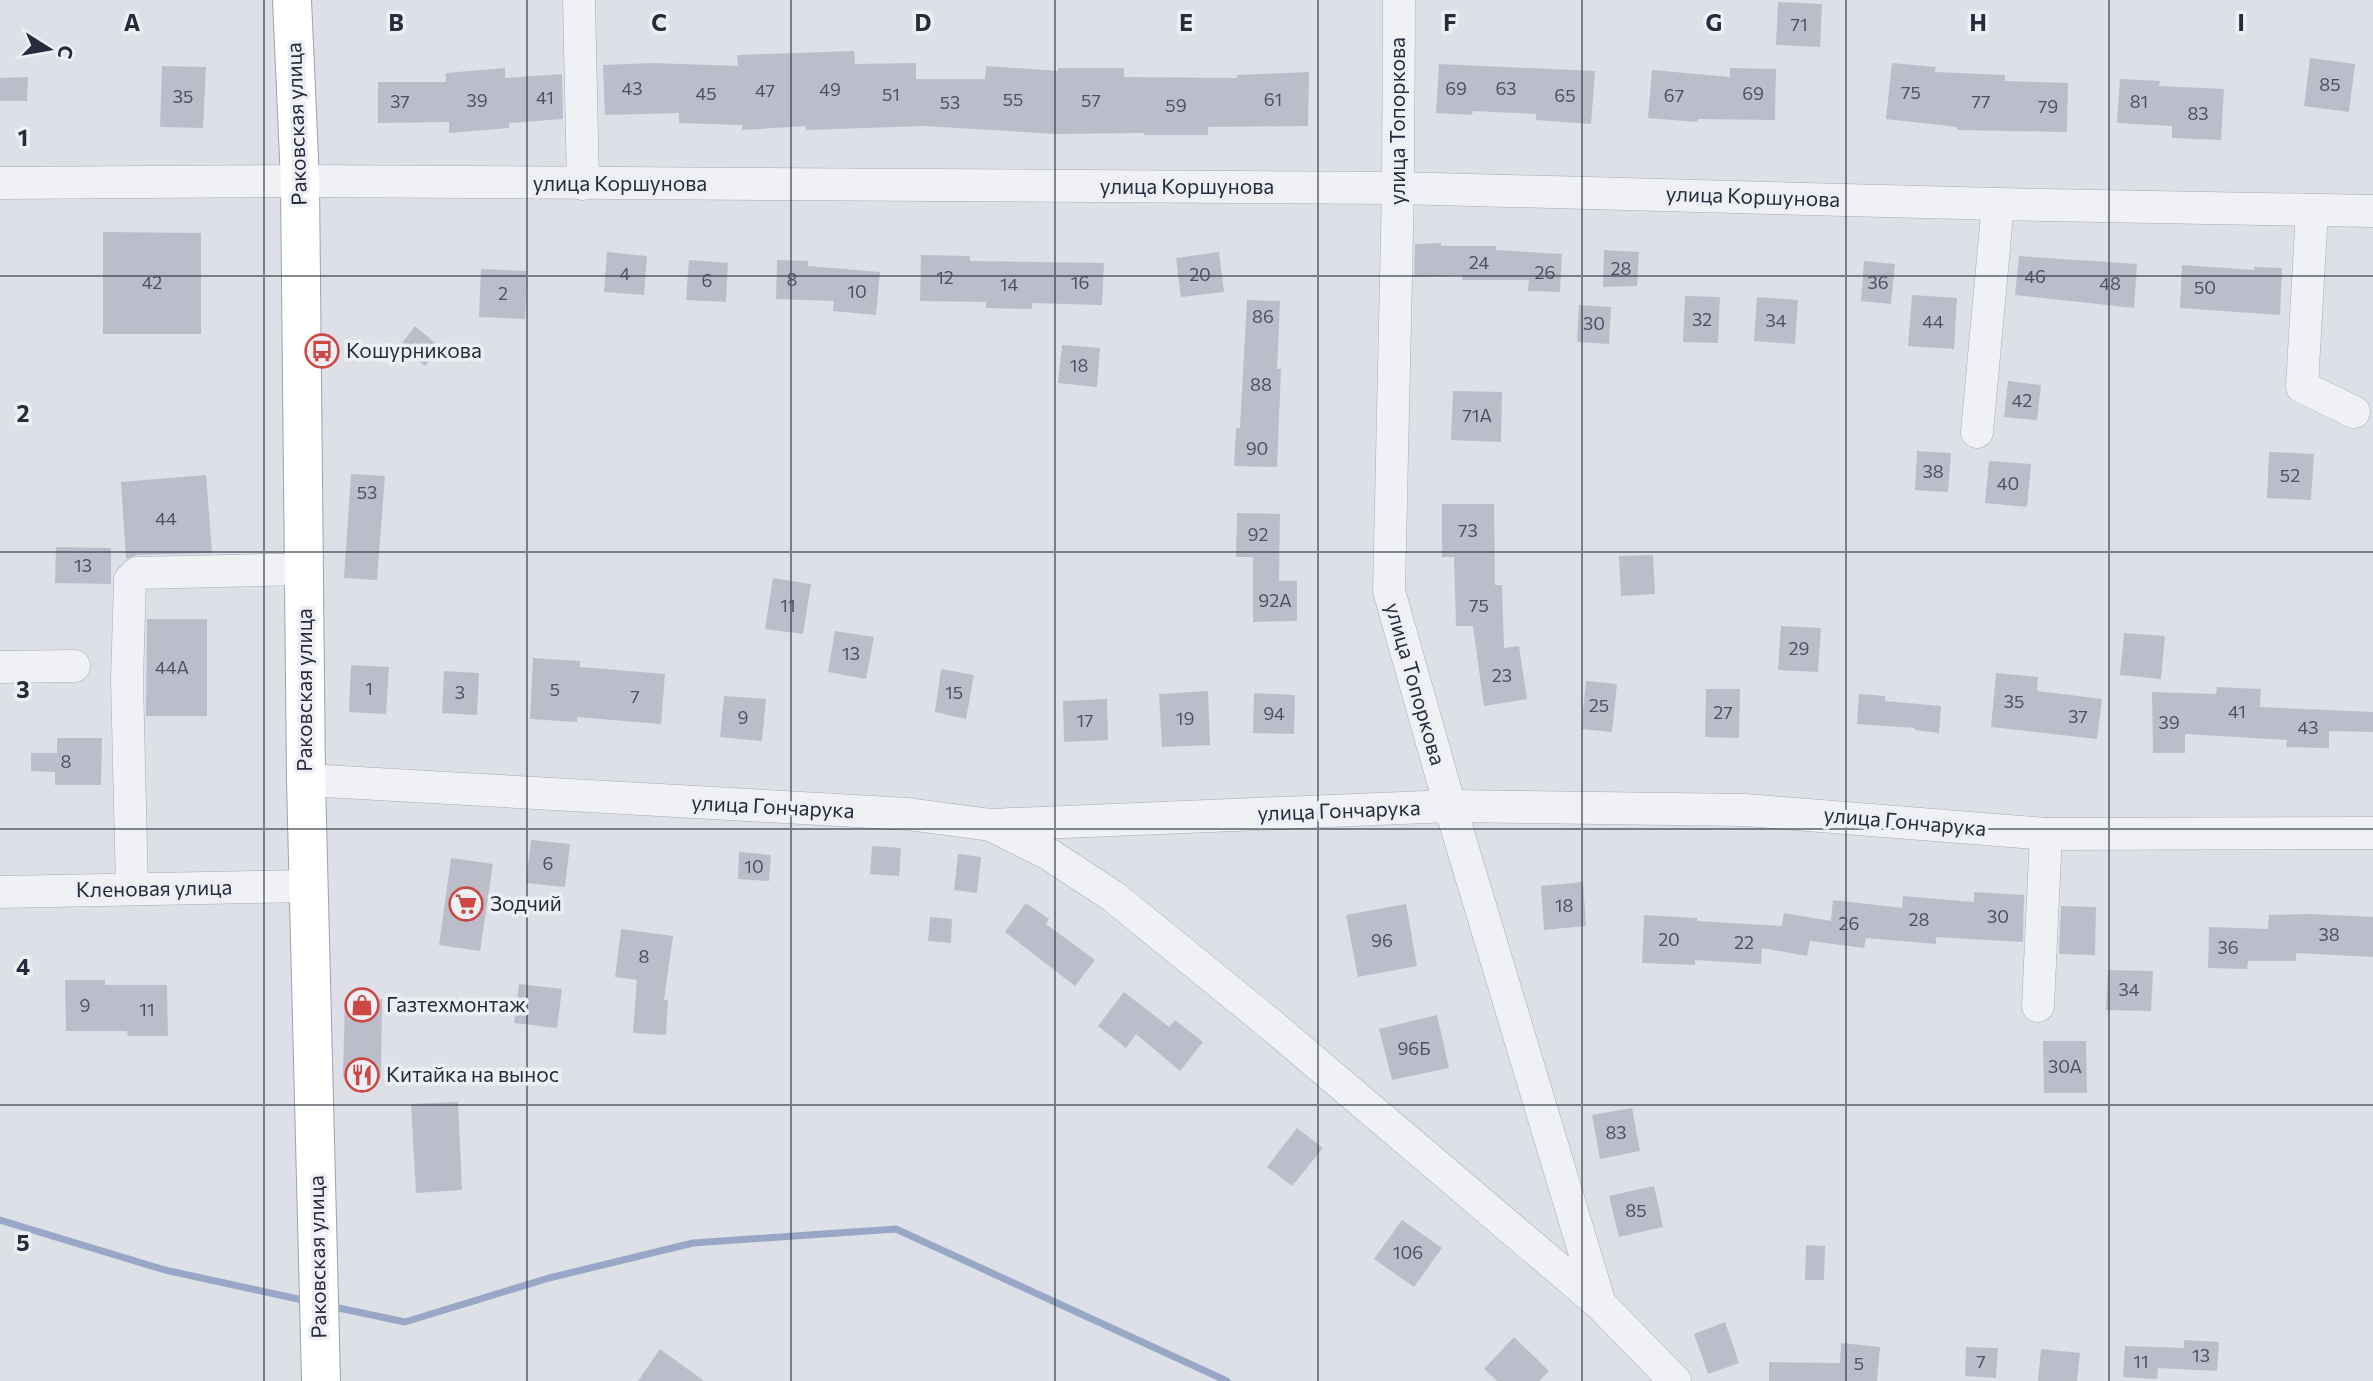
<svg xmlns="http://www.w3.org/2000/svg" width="2373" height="1381" font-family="Commissioner,sans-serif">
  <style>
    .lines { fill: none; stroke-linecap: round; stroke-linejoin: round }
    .stream { stroke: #99a7c7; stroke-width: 7 }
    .building { fill: #bbbeca }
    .minor-casing { stroke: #a7aab4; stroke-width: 33 }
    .major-casing { stroke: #9da2b2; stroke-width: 40 }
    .minor { stroke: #f0f1f5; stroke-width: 32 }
    .major { stroke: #fff; stroke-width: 38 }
    .grid { fill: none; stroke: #272b3d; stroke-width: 2; stroke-opacity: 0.55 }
    .labels { text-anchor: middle; stroke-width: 7; stroke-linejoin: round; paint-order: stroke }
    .number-label { font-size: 18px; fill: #4c5060 }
    .street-label { font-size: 21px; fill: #272b3d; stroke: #edeff5 }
    .poi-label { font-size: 21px; fill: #272b3d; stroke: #edeff5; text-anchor: start }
    .grid-label { font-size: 23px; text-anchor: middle; font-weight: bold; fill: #272b3d; stroke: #edeff5; stroke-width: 7; stroke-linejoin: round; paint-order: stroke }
  </style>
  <rect width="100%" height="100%" fill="#dee0e7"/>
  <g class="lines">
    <g class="stream">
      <polyline points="0,1220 165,1270 307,1301"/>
      <polyline points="329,1306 405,1322 549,1278 693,1243 896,1229 1227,1381"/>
    </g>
  </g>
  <g class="building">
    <polygon points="1778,2 1822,4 1820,47 1776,45"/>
    <polygon points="854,51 855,64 916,63 916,79 985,79 986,66 1058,71 1058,68 1124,68 1124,77 1237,78 1237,75 1309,72 1308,126 1208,127 1208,135 1144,135 1144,133 1058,134 924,126 806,130 806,126 742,130 742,125 679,123 679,113 605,115 603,65 653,63 738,66 737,55"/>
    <polygon points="2310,58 2355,64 2349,112 2304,106"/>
    <polygon points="1892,63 1936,67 1935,72 2005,75 2005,81 2068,83 2067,132 1957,130 1957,127 1886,119"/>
    <polygon points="1439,64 1595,71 1591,124 1536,120 1536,114 1473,111 1472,115 1436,113"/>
    <polygon points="162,66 206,67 203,128 160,127"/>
    <polygon points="505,68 505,78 562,74 563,119 509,123 509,128 449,133 449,122 378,123 378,82 446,82 446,73"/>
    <polygon points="1730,68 1776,69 1775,120 1698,119 1697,122 1648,118 1652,70 1730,77"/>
    <polygon points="28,77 27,101 0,101 0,78"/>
    <polygon points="2120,79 2160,81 2159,86 2224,89 2221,140 2172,138 2172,126 2117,123"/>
    <polygon points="103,232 201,233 201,334 103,334"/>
    <polygon points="1441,243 1441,246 1496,246 1496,250 1562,254 1560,292 1528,291 1529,280 1462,280 1462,275 1414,277 1415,244"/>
    <polygon points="1604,250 1639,252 1637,286 1603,287"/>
    <polygon points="607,252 647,256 644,295 604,292"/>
    <polygon points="1219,252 1224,292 1181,297 1176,258"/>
    <polygon points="921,255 970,256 970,261 1104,263 1102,305 1032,303 1032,309 986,308 986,302 920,301"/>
    <polygon points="2019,256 2137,264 2134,308 2015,295"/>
    <polygon points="689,260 728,263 726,302 686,300"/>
    <polygon points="777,260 808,261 808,266 880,272 876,315 833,311 834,301 776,299"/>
    <polygon points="1864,261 1895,264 1891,304 1861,301"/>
    <polygon points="2182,265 2254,270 2254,267 2282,268 2280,315 2180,308"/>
    <polygon points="481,269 527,271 525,319 479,317"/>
    <polygon points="1912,295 1957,298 1954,349 1908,346"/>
    <polygon points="1685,296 1720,297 1718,343 1683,342"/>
    <polygon points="1757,297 1798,300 1795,344 1754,341"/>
    <polygon points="1247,300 1280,301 1277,369 1281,369 1277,467 1234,466 1236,428 1240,428"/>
    <polygon points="1579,305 1611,307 1609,344 1577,342"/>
    <polygon points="415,326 440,347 425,366 400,346"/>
    <polygon points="1062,345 1100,348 1097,387 1058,383"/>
    <polygon points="2008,381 2041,385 2037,420 2004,417"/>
    <polygon points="1453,391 1502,392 1501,442 1451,440"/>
    <polygon points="1917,451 1951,453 1948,492 1915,490"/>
    <polygon points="2269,452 2314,454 2311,500 2267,498"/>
    <polygon points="1989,461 2031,464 2027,507 1985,503"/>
    <polygon points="351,474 385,476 377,580 344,578"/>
    <polygon points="206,475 212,553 137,555 126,559 121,482"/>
    <polygon points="1442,504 1494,504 1495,585 1502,585 1504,648 1519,646 1527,699 1484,706 1473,626 1456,626 1454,557 1442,557"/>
    <polygon points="1237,513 1280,514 1279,581 1297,581 1297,621 1253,622 1253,557 1236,557"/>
    <polygon points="56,547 111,548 111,584 55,583"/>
    <polygon points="1653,555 1655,594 1621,596 1619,556"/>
    <polygon points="773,578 811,584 803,634 765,629"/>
    <polygon points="147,619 207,619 207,716 146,716"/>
    <polygon points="1781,626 1821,628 1818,672 1778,670"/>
    <polygon points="835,631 874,637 866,679 828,672"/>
    <polygon points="2124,633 2165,636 2161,679 2120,675"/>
    <polygon points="533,658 580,661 580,667 665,674 661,724 577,717 577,722 530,719"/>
    <polygon points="351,665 389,667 386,714 349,712"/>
    <polygon points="941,669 974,675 966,719 935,712"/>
    <polygon points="444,671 479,673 477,715 442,713"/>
    <polygon points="1996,673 2038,677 2037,691 2102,699 2097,739 1991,727"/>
    <polygon points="1586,681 1617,684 1612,732 1581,729"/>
    <polygon points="2217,687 2261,689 2260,707 2373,712 2373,732 2329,731 2329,748 2286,747 2287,740 2185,734 2185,753 2153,753 2152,692 2216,694"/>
    <polygon points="1706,689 1740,689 1739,738 1705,737"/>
    <polygon points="1208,691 1210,745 1162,747 1159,694"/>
    <polygon points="1254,693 1295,695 1294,734 1253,733"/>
    <polygon points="1859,694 1885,696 1885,701 1941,706 1939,733 1915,730 1915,728 1857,724"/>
    <polygon points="724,696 766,699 762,741 720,737"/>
    <polygon points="1107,699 1108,740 1064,742 1063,701"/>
    <polygon points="57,738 102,738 101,785 55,785 55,772 31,771 31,753 57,753"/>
    <polygon points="531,840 570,844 565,887 526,883"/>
    <polygon points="872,846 901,848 899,876 870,874"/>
    <polygon points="739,852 771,855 769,881 738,879"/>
    <polygon points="958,854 981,857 977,893 954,890"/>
    <polygon points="451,858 493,864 480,951 439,945"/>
    <polygon points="1583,882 1586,926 1544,930 1541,886"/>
    <polygon points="1974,892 2024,895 2023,942 1936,937 1936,944 1866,938 1864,948 1810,941 1807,956 1762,948 1761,964 1695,960 1695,965 1642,963 1644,915 1697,918 1697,921 1782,926 1784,913 1831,921 1833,900 1902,908 1903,896 1974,902"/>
    <polygon points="1026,903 1049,919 1046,924 1095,960 1075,986 1005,932"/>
    <polygon points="1406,904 1417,966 1358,977 1346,915"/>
    <polygon points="2061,906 2096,907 2095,955 2059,954"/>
    <polygon points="2312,914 2373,917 2373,957 2296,953 2296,961 2248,961 2247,969 2208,968 2209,927 2268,929 2269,915"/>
    <polygon points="930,917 952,919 951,943 928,941"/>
    <polygon points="621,929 673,936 664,1000 668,1000 666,1035 633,1033 637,980 615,977"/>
    <polygon points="2108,970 2153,971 2151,1011 2106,1010"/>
    <polygon points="65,980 105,980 105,985 167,985 168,1036 128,1036 127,1031 66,1031"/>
    <polygon points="519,984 562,989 557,1028 514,1023"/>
    <polygon points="1124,992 1169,1027 1175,1020 1203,1042 1180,1071 1136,1034 1126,1048 1098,1026"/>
    <polygon points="345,998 382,999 381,1078 343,1077"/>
    <polygon points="1437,1015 1449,1068 1392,1080 1379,1029"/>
    <polygon points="2043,1041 2086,1041 2087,1093 2044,1093"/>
    <polygon points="458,1102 462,1190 416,1193 411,1104"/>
    <polygon points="1632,1108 1640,1151 1600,1159 1592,1115"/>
    <polygon points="1297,1128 1323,1148 1292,1186 1267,1167"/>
    <polygon points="1654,1186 1663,1227 1619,1237 1609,1196"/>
    <polygon points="1402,1220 1442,1248 1414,1287 1374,1259"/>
    <polygon points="1806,1245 1825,1246 1824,1280 1805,1280"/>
    <polygon points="1725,1322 1739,1363 1708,1374 1694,1334"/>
    <polygon points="1514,1337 1549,1371 1539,1381 1497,1381 1484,1369"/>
    <polygon points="2184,1340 2219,1342 2217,1371 2158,1368 2157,1379 2123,1377 2125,1346 2184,1348"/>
    <polygon points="1841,1343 1880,1347 1877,1381 1769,1381 1769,1362 1840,1363"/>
    <polygon points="1966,1347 1998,1348 1996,1378 1965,1376"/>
    <polygon points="660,1349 704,1381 638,1381"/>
    <polygon points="2041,1349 2080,1353 2077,1381 2038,1381"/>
  </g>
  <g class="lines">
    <defs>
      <g id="minor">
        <polyline points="579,0 583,184"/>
        <polyline points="1399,0 1398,188 1389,591 1450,806 1600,1304"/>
        <polyline points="0,183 300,181 1398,188 1998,204 2373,211"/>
        <polyline points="2312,210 2302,387 2354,412"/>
        <polyline points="1977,432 1998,204"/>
        <polyline points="0,667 74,666"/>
        <polyline points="306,780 908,814 991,825 1450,806 1745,810 2046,834 2373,833"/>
        <polyline points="995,827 1047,853 1114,897 1269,1023 1600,1304 1675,1381"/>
        <polyline points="132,889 127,680 130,580 137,573 304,569"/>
        <polyline points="0,892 308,886"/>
        <polyline points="2038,1006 2046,834"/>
      </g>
      <polyline id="major" points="292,0 300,181 306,780 321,1381"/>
    </defs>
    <use href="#minor" class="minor-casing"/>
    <use href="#major" class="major-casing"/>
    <use href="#minor" class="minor"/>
    <use href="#major" class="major"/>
  </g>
  <path class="grid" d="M264 0V1381M527 0V1381M791 0V1381M1055 0V1381M1318 0V1381M1582 0V1381M1846 0V1381M2109 0V1381M0 276H2373M0 552H2373M0 829H2373M0 1105H2373"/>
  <defs>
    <symbol id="bus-ring" viewBox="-11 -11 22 22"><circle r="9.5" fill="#edeff5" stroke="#cb4843" stroke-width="1.5"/><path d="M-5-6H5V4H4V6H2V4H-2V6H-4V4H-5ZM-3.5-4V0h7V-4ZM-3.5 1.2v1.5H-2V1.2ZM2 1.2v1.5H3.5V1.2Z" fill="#cb4843"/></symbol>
    <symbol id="supermarket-ring" viewBox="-11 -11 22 22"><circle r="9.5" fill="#edeff5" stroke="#cb4843" stroke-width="1.5"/><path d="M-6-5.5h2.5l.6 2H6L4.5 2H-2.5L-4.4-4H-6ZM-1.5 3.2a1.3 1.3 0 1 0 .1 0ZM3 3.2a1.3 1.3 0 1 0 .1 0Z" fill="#cb4843"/></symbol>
    <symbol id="shop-ring" viewBox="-11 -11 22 22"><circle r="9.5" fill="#edeff5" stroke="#cb4843" stroke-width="1.5"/><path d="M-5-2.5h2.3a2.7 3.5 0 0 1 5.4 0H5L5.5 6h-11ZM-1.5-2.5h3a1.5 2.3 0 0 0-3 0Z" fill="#cb4843"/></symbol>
    <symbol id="restaurant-ring" viewBox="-11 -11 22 22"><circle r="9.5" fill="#edeff5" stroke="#cb4843" stroke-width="1.5"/><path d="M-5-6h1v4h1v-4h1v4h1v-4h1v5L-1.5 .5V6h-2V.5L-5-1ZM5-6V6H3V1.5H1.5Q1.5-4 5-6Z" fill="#cb4843"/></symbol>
  </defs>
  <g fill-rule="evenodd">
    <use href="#bus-ring" x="303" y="332" width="38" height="38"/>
    <use href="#supermarket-ring" x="447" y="885" width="38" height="38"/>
    <use href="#shop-ring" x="343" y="986" width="38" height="38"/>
    <use href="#restaurant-ring" x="343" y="1056" width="38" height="38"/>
  </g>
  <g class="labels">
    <g class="number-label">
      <text x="1799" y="31">71</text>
      <text x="2330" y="91">85</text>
      <text x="632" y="95">43</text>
      <text x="1456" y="95">69</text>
      <text x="1506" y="95">63</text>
      <text x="830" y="96">49</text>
      <text x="765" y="97">47</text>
      <text x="1911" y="99">75</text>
      <text x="706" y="100">45</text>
      <text x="1753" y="100">69</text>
      <text x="891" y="101">51</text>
      <text x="1565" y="102">65</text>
      <text x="1674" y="102">67</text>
      <text x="183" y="103">35</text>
      <text x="545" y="104">41</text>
      <text x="1013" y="106">55</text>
      <text x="1273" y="106">61</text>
      <text x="477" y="107">39</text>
      <text x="1091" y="107">57</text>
      <text x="400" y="108">37</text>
      <text x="1981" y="108">77</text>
      <text x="2139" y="108">81</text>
      <text x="950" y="109">53</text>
      <text x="1176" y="112">59</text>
      <text x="2048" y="113">79</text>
      <text x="2198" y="120">83</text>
      <text x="1479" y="269">24</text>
      <text x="1621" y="275">28</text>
      <text x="1545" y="279">26</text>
      <text x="625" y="280">4</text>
      <text x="1200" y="281">20</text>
      <text x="2035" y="283">46</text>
      <text x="945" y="284">12</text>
      <text x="792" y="286">8</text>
      <text x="707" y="287">6</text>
      <text x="152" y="289">42</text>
      <text x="1080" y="289">16</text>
      <text x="1878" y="289">36</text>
      <text x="2110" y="290">48</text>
      <text x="1009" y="291">14</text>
      <text x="2205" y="294">50</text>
      <text x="857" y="298">10</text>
      <text x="503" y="300">2</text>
      <text x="1263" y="323">86</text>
      <text x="1702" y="326">32</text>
      <text x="1776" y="327">34</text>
      <text x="1933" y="328">44</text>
      <text x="1594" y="330">30</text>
      <text x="1079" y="372">18</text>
      <text x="1261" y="391">88</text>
      <text x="2022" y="407">42</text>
      <text x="1477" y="422">71А</text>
      <text x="1257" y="455">90</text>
      <text x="1933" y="478">38</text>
      <text x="2290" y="482">52</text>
      <text x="2008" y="490">40</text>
      <text x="367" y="499">53</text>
      <text x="166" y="525">44</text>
      <text x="1468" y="537">73</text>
      <text x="1258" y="541">92</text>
      <text x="83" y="572">13</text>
      <text x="1275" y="607">92А</text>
      <text x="788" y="612">11</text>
      <text x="1479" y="612">75</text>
      <text x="1799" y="655">29</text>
      <text x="851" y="660">13</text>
      <text x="172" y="674">44А</text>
      <text x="1502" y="682">23</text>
      <text x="369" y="695">1</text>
      <text x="555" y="696">5</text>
      <text x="460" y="699">3</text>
      <text x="954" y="699">15</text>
      <text x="635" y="703">7</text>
      <text x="2014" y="708">35</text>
      <text x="1599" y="712">25</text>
      <text x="2237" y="718">41</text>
      <text x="1723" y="719">27</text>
      <text x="1274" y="720">94</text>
      <text x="2078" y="723">37</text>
      <text x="743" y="724">9</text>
      <text x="1185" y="725">19</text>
      <text x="1085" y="727">17</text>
      <text x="2169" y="729">39</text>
      <text x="2308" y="734">43</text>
      <text x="66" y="768">8</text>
      <text x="548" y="870">6</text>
      <text x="754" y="873">10</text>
      <text x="1564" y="912">18</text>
      <text x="1998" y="923">30</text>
      <text x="1919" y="926">28</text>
      <text x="1849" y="930">26</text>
      <text x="2329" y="941">38</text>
      <text x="1669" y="946">20</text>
      <text x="1382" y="947">96</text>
      <text x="1744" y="949">22</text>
      <text x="2228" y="954">36</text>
      <text x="644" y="963">8</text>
      <text x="2129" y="996">34</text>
      <text x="85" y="1012">9</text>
      <text x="147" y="1016">11</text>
      <text x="1414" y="1055">96Б</text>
      <text x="2065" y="1073">30А</text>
      <text x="1616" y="1139">83</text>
      <text x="1636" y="1217">85</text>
      <text x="1408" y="1259">106</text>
      <text x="2201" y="1362">13</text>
      <text x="1981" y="1368">7</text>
      <text x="2141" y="1368">11</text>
      <text x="1859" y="1370">5</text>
    </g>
    <g class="street-label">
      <text transform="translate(1398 121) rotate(-90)" y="7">улица Топоркова</text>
      <text transform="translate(297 124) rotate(-92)" y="7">Раковская улица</text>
      <text x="620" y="191">улица Коршунова</text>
      <text x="1187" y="194">улица Коршунова</text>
      <text transform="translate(1753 197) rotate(2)" y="7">улица Коршунова</text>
      <text transform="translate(1415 684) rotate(74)" y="7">улица Топоркова</text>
      <text transform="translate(305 690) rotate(-90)" y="7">Раковская улица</text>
      <text transform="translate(773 807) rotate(3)" y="7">улица Гончарука</text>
      <text transform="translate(1339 811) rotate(-2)" y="7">улица Гончарука</text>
      <text transform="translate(1905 822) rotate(5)" y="7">улица Гончарука</text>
      <text transform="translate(154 889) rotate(-1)" y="7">Кленовая улица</text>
      <text transform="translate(318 1257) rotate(-91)" y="7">Раковская улица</text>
    </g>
    <g class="poi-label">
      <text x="346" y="358">Кошурникова</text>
      <text x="490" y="911">Зодчий</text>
      <text x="386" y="1012">Газтехмонтаж</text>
      <text x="386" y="1082">Китайка на вынос</text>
    </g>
  </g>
  <g class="grid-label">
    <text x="132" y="31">A</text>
    <text x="396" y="31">B</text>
    <text x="659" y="31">C</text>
    <text x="923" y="31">D</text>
    <text x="1186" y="31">E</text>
    <text x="1450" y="31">F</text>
    <text x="1714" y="31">G</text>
    <text x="1978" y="31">H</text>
    <text x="2241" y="31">I</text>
    <text x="23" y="146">1</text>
    <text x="23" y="422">2</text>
    <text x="23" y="698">3</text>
    <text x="23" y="975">4</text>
    <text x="23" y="1251">5</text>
  </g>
  <g transform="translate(49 49) rotate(101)" stroke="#edeff5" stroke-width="5" paint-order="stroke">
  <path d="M0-5L12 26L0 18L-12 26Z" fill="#272b3d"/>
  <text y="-10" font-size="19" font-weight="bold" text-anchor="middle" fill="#272b3d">С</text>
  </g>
</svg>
